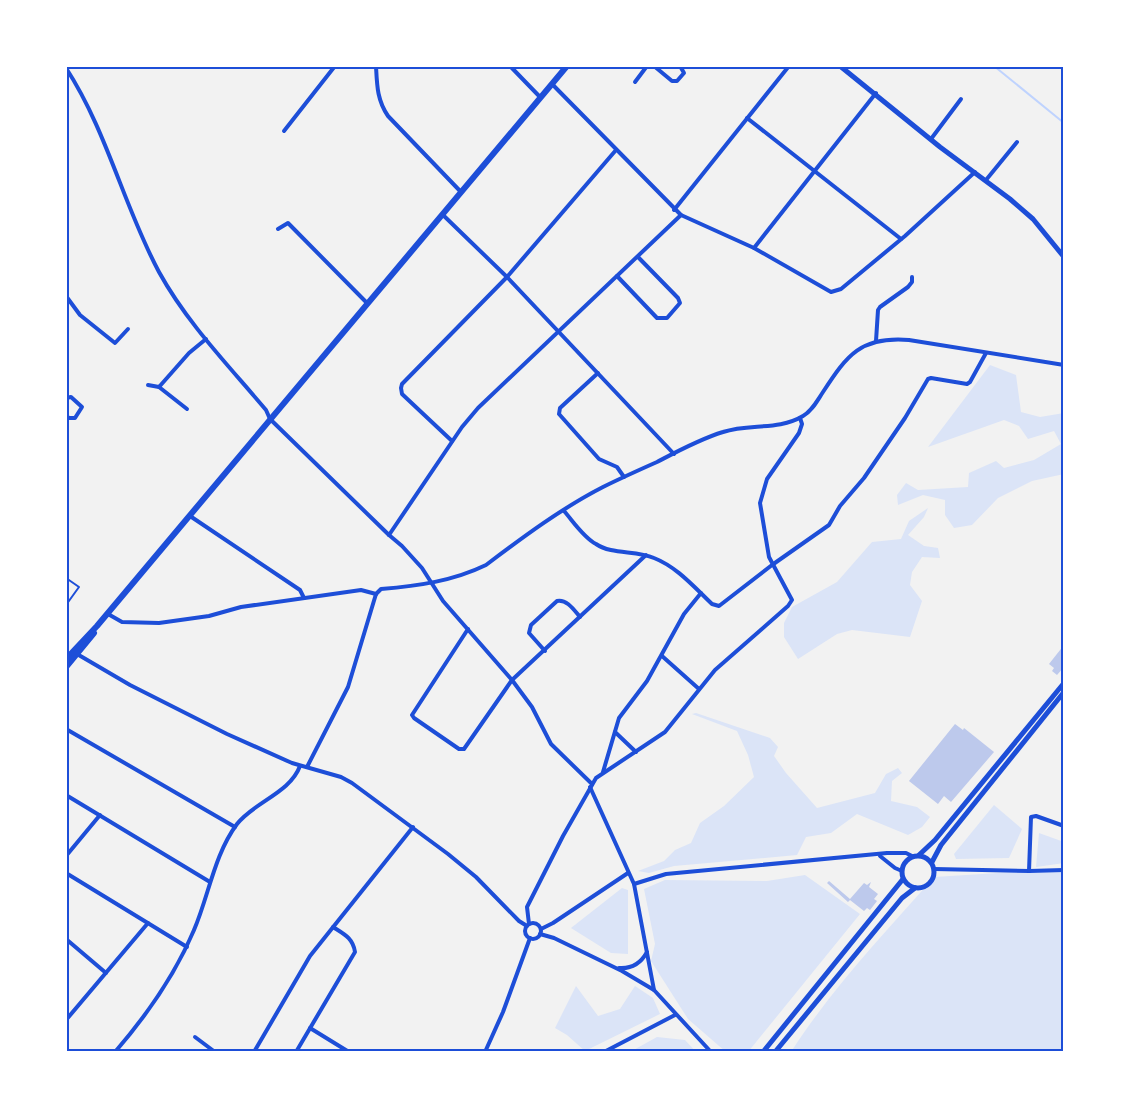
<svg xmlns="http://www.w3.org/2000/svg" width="1130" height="1118" font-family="Cabin,sans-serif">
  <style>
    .green { fill: #dbe4f7 }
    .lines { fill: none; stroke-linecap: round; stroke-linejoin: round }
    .stream { stroke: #bfd3fe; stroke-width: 2 }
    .building { fill: #bdc9ec }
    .service { stroke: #1d4ed8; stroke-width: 2 }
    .minor { stroke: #1d4ed8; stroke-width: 4 }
    .tertiary { stroke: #1d4ed8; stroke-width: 5 }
    .primary { stroke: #1d4ed8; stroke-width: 6 }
    .neatline { fill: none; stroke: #1d4ed8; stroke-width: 2 }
  </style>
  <rect width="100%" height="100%" fill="#f2f2f2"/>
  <g class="green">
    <polygon points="990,365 1016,375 1021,412 1040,417 1064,413 1064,474 1032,481 998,498 972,525 954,528 945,515 945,500 923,495 898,505 897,495 906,483 918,490 968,487 969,473 996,461 1004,468 1034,460 1061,444 1054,431 1028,439 1019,426 1004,420 928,447"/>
    <polygon points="928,508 924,517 908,535 924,546 938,548 940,558 922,557 912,572 910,585 922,601 910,637 852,630 837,634 798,659 784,637 784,623 792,607 837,582 872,542 901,539 909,521"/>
    <polygon points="696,713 770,738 778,747 774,756 786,773 817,808 875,793 886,774 898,768 902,773 892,781 891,801 917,807 930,817 922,827 908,835 857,814 831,833 806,837 797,855 674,866 649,873 638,871 664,861 675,850 691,843 700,823 724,806 754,777 748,755 737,731 692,714"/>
    <polygon points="994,805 1022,829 1009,858 956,859 954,854"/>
    <polygon points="1039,833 1064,842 1064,863 1036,867"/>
    <path d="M1064 869V1052H791C832 988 884 934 934 877Z"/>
    <polygon points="805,875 860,914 748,1052 726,1052 688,1019 651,961 655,944 644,889 665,880 767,881"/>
    <polygon points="622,888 628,890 628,954 611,953 571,928"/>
    <polygon points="576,986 598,1016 620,1009 635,986 653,998 660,1014 585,1051 567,1035 555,1028"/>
    <polygon points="657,1037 685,1040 696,1052 630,1052"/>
  </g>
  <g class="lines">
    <polyline class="stream" points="994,66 1064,123"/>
  </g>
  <g class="building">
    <polygon points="1064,645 1064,667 1057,675 1052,671 1054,668 1049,664"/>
    <polygon points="955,724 963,730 964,728 994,752 951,802 944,796 938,804 909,781"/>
    <polygon points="829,881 850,899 864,883 867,885 871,882 869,887 878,894 874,899 877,901 870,910 867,908 864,911 850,900 848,902 827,883"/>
  </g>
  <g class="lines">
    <polyline class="service" points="66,578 79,587 66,605"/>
    <g class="minor">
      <path d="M376 66C377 85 377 100 388 116L461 192"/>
      <polyline points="510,66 540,97"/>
      <polyline points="654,66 672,81 677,81 684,73 680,66"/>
      <path d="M66 68C107 131 124 207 159 272 187 323 229 366 266 410L270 419 389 535 402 546 422 568 443 601 512 680 532 707 551 744 592 784"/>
      <polyline points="635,82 647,66"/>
      <polyline points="552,84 681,215 754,248 831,292 841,289 905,236 975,172"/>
      <polyline points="747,118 901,239"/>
      <polyline points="284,131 335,66"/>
      <polyline points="931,139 961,99"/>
      <polyline points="986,180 1017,142"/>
      <polyline points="674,210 789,66"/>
      <polyline points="443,215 507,277 674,454"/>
      <polyline points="278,229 288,223 367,303"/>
      <polyline points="754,248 876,93"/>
      <polyline points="617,276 657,318 667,318 680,303 678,298 638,257"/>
      <polyline points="66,296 80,315 115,343 128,329"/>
      <polyline points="876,341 878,310 880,307 908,287 912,282 912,277"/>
      <polyline points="598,373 560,408 559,414 599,459 617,467 624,477"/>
      <polyline points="148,385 159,387 189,353 206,339"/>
      <polyline points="159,387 187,409"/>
      <polyline points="66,398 71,397 82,407 75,418 69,418 66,416"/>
      <polyline points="452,441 402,394 401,388 402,384 507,277 616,150"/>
      <path d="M564 511C573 521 583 537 596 544 612 555 636 550 654 558 677 567 694 587 712 604L719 606 772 565 829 525 840 506 864 478 905 418 928 379 931 378 967 384 970 382 986 353"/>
      <polyline points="190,516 300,590 304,598"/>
      <polyline points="389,535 462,427 478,408 681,215"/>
      <path d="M376 594 381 589C418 586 453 581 486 565 523 537 562 508 603 487 621 478 639 470 657 462 678 451 700 439 723 432 749 423 778 431 803 416 812 411 817 401 823 392 847 355 861 336 909 340L1064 365"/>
      <polyline points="108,614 122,622 159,623 209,616 241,607 361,590 376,594"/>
      <polyline points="468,629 412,715 414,718 459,749 464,749 512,680 646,555"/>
      <path d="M545 651 529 633 531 625 557 601C567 599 574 610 580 617"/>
      <polyline points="77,654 130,685 227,734 292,763 341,777 352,783 448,854 476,877 519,921 527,926"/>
      <polyline points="662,656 699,689"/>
      <polyline points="66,729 235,827"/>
      <polyline points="615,732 636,752"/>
      <polyline points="307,767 348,687 376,594"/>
      <polyline points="603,772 619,718 647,681 684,614 701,593"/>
      <polyline points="590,787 634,884 654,990"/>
      <polyline points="66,795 210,882"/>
      <polyline points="66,856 100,815"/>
      <polyline points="880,856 895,868 902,871"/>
      <polyline points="934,869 1029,871 1064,870"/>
      <polyline points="1029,871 1031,817 1036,816 1064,826"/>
      <polyline points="66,873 187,947"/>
      <polyline points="634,884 666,874 887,853 906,853 912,856"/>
      <circle cx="533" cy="931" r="8"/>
      <polyline points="529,924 527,907 563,836 596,778 665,732 715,670 788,606 792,600 769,557 760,503 767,479 799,433 802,424 800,418"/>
      <polyline points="541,929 553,923 628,873"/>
      <polyline points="540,934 554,938 622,971 654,990 711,1052"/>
      <polyline points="66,939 106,973"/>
      <path d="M619 968C632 969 641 963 647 952"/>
      <polyline points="66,1020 148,923"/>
      <polyline points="310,1028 349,1052"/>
      <polyline points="195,1037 215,1052"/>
      <path d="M115 1052C147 1015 175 975 194 930 209 895 214 855 237 824 254 802 290 793 300 766"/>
      <polyline points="254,1052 310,956 413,827"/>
      <path d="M296 1052 355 952C353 938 344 934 333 927"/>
      <polyline points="485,1052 503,1012 530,938"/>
      <polyline points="604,1052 675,1015"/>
    </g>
    <g class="tertiary">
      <polyline points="840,66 940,147 1010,199 1033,219 1064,257"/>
      <polyline points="919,855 935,840 1064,683"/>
      <circle cx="918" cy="872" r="16"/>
      <polyline points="932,862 941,845 1064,692"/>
      <polyline points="763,1052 903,879"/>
      <polyline points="775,1052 902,898 915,888"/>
    </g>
    <g class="primary">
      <polyline points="66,659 97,626 567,66"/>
      <polyline points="66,667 94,633"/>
    </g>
  </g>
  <rect width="1130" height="1118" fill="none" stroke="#ffffff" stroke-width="135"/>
  <rect x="68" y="68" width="994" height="982" class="neatline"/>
</svg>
